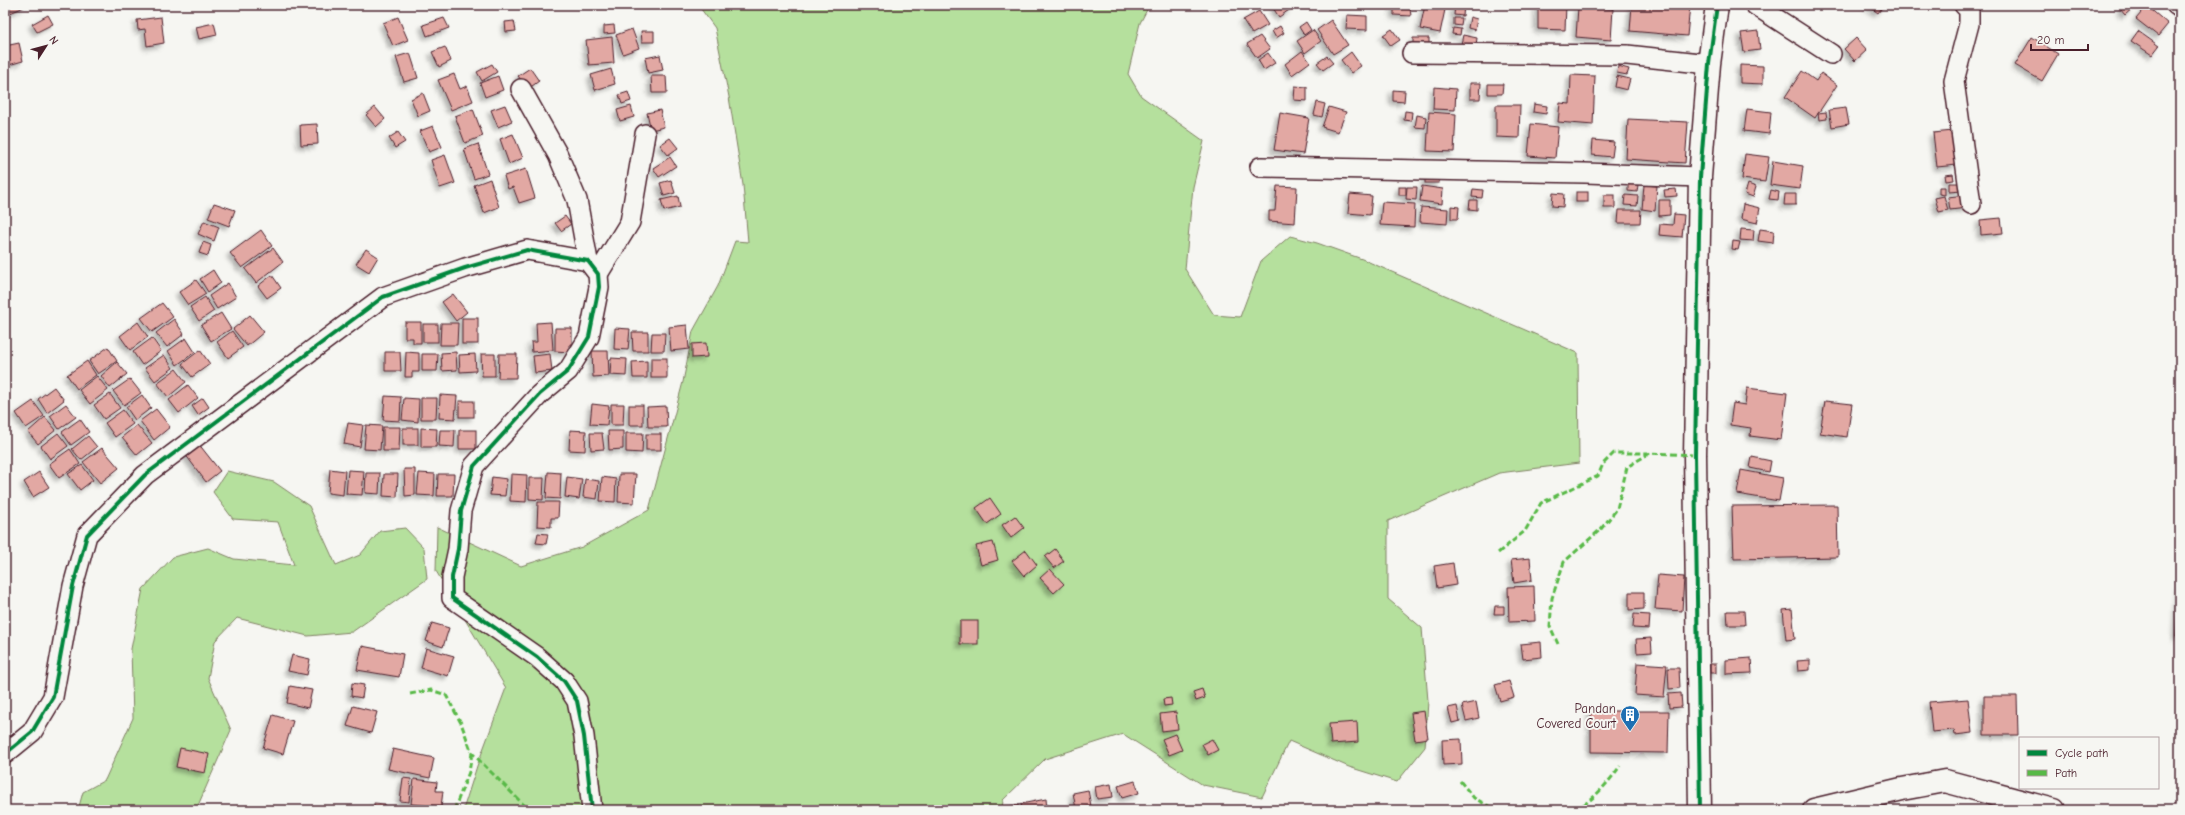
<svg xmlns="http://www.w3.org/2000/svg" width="2185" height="815" font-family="'Comic Neue',sans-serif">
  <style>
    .green { fill: #b5e09d; stroke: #808064 }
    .building { fill: #e2a8a3; stroke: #4a1f2b; filter: url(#shadow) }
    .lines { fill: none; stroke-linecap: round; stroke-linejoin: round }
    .street-casing { stroke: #4a1f2b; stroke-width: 22 }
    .secondary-casing { stroke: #4a1f2b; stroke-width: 25 }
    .street { stroke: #f6f6f2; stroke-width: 19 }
    .secondary { stroke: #f6f6f2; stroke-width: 22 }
    .quiet { stroke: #58b947; stroke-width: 3; stroke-dasharray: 6 3; stroke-linecap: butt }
    .cycleway-casing { stroke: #f6f6f2; stroke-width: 6 }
    .cycleway { stroke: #00873e; stroke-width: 4 }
    .labels { text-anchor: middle; stroke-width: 4; stroke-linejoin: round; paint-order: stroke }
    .poi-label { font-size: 13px; fill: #4a1f2b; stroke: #f6f6f2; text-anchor: end }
  </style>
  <defs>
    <filter id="shadow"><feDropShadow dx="-3.5" dy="3.5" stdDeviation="2" flood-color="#0004"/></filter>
  </defs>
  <rect width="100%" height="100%" fill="#f6f6f2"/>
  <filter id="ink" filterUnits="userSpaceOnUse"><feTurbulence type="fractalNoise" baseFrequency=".025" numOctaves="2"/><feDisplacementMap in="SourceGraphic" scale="8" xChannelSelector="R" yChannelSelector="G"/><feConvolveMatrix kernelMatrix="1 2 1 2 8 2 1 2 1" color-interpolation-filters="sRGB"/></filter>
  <g filter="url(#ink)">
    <g class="green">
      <polygon points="698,5 1146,5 1149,6 1140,23 1128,74 1141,96 1204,141 1193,187 1185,269 1214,315 1240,317 1261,261 1290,236 1317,243 1362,259 1578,353 1579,463 1499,473 1388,521 1388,599 1422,628 1428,701 1425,747 1397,782 1349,767 1289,741 1262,797 1203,785 1123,734 1045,759 1003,800 1002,810 463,810 477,766 506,688 436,571 437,527 521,566 582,547 649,510 683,382 693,331 718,286 735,241 748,242 743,185 729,97 715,28"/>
      <polygon points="227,471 274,482 309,506 336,565 360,555 380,531 405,528 424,548 427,579 352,632 308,636 237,618 215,641 208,678 231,730 196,810 78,810 83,792 105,780 133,718 131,649 143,589 173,557 208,548 234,559 294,565 278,522 233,519 213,492"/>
    </g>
    <g class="building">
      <polygon points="5,5 23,5 24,7 8,14"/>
      <polygon points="1277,5 1291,5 1292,8 1279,17 1273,8"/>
      <polygon points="1394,5 1403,5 1403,8 1410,8 1411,16 1394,15"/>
      <polygon points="1425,5 1446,5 1440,33 1420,29"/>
      <polygon points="1455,5 1464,5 1463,16 1454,15"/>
      <polygon points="1538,5 1566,5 1565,30 1538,29"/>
      <polygon points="1632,5 1690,5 1687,36 1630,31"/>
      <polygon points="1867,5 1884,5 1878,13"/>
      <polygon points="2124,5 2130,5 2133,8 2125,15 2120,9"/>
      <polygon points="2147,6 2168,24 2158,36 2136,19"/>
      <polygon points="1578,7 1613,9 1611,40 1576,37"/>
      <polygon points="1259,11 1268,25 1252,34 1243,20"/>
      <polygon points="48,15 53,24 37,32 32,24"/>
      <polygon points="1347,15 1367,16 1367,30 1346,29"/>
      <polygon points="161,17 164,43 147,46 145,29 138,30 137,20"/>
      <polygon points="398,17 408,40 393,46 383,23"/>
      <polygon points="1470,17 1477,19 1475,30 1468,28"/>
      <polygon points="444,18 449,28 427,36 423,25"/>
      <polygon points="1454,18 1462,18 1461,26 1454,25"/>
      <polygon points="1331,20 1348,45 1333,54 1317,30"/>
      <polygon points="514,21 516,31 506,32 505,22"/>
      <polygon points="1306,22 1311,30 1304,35 1299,27"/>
      <polygon points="214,23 217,35 199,39 196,27"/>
      <polygon points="614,25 615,33 604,34 604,26"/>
      <polygon points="1280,26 1284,33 1276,38 1272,31"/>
      <polygon points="1453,28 1461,29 1460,35 1452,34"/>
      <polygon points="632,29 639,48 623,54 616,35"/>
      <polygon points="1392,29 1400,40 1391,46 1383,35"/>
      <polygon points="1313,30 1321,41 1305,53 1297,41"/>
      <polygon points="641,31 654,31 654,42 642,42"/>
      <polygon points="1758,31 1760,50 1744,52 1741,33"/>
      <polygon points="2138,31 2159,46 2152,55 2131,41"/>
      <polygon points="1463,35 1477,38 1475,52 1460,49"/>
      <polygon points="1260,36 1270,49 1257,58 1247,44"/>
      <polygon points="612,37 614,63 589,65 586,40"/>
      <polygon points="2032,37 2058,54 2042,81 2015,65"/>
      <polygon points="1413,38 1429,38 1429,49 1413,48"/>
      <polygon points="1856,38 1867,50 1855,61 1844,49"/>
      <polygon points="19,43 23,61 5,66 5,46"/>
      <polygon points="445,47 451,61 439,67 432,52"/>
      <polygon points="1302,51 1310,62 1292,75 1285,64"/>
      <polygon points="1351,52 1361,66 1351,73 1341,60"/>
      <polygon points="410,53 418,78 404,82 396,57"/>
      <polygon points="1268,53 1275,63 1264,70 1258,60"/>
      <polygon points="660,55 663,70 648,73 645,58"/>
      <polygon points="1327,56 1333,63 1323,70 1317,63"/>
      <polygon points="492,64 497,72 482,81 477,72"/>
      <polygon points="1740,65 1763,66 1763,84 1740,83"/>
      <polygon points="1618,66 1629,69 1627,75 1617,73"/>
      <polygon points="530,68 539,81 528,89 518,76"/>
      <polygon points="611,69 615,84 595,90 591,75"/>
      <polygon points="1802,71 1816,81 1821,73 1837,85 1815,118 1785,97"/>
      <polygon points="454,74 460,89 467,86 473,101 451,110 438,80"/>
      <polygon points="1571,75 1595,76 1593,125 1558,122 1560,103 1570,104"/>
      <polygon points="498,76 503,90 485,97 480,83"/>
      <polygon points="651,76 666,76 667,93 652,93"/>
      <polygon points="1617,76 1630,79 1627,90 1615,87"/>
      <polygon points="1470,83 1481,83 1480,99 1470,99"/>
      <polygon points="1488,84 1503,84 1502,94 1488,94"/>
      <polygon points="1295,86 1307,87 1307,101 1294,100"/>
      <polygon points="1434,87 1456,89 1455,110 1433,109"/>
      <polygon points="1393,90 1405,91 1404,102 1393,101"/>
      <polygon points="628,92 631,101 622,104 619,95"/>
      <polygon points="423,93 430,111 418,116 411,99"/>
      <polygon points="1317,102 1325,104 1322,117 1314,115"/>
      <polygon points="1534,104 1547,106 1546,114 1533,112"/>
      <polygon points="505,105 512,121 498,127 491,110"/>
      <polygon points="1496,105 1520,105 1519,138 1496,137"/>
      <polygon points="631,106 634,117 620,121 617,110"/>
      <polygon points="375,107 385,119 376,127 366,115"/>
      <polygon points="1329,107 1346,112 1338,132 1322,127"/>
      <polygon points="1846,108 1849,124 1832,127 1829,110"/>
      <polygon points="473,109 483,136 465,143 455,116"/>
      <polygon points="1747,109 1771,112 1769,134 1744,131"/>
      <polygon points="660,110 664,127 651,130 647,113"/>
      <polygon points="1405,111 1412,112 1411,121 1404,120"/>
      <polygon points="1429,112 1456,114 1454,152 1427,151"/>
      <polygon points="1826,112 1827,119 1819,120 1818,113"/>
      <polygon points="1280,113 1309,118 1303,154 1274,150"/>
      <polygon points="1417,115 1426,117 1425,128 1415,127"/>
      <polygon points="1628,119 1688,122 1685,163 1626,159"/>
      <polygon points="317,124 318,144 301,145 300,125"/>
      <polygon points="1531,124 1558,127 1555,158 1528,156"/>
      <polygon points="433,126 442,147 429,152 420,131"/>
      <polygon points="1953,131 1957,165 1937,167 1933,133"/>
      <polygon points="398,132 405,142 395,148 389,138"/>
      <polygon points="513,134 523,158 509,164 500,139"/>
      <polygon points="670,138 678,148 668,155 660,145"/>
      <polygon points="1593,140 1614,142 1612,157 1592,155"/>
      <polygon points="478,144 488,174 474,179 464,149"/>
      <polygon points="1745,154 1769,157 1765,182 1742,179"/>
      <polygon points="445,155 455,183 440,188 431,160"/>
      <polygon points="670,157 676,166 659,177 653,168"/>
      <polygon points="1773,161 1803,166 1800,189 1770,185"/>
      <polygon points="526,169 535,198 519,203 513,187 508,189 504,176"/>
      <polygon points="1953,174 1954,180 1946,181 1945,175"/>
      <rect x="1425" y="177" width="14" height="6"/>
      <polygon points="490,179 499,207 484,213 474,185"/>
      <polygon points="671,180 675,193 664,196 660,183"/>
      <polygon points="1628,183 1638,185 1637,192 1628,191"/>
      <polygon points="1949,183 1962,183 1962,191 1949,192"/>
      <polygon points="1748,184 1756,187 1753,197 1745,194"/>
      <polygon points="1644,185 1657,186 1655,211 1642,209"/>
      <polygon points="1277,186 1297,187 1295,223 1269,221 1269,211 1275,211"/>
      <polygon points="1422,186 1443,189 1442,204 1420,201"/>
      <rect x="1399" y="187" width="7" height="8"/>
      <polygon points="1407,187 1417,187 1416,200 1406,199"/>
      <polygon points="1939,187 1945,187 1945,195 1939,194"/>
      <polygon points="1473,189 1483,190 1482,198 1472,197"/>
      <polygon points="1676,189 1677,196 1665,197 1664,190"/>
      <polygon points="1771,190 1779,192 1778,200 1769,199"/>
      <rect x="1576" y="192" width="12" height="10"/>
      <polygon points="1553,193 1564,194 1563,207 1552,206"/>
      <polygon points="1350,194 1372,196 1370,215 1348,213"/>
      <polygon points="1785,194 1796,194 1796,205 1784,205"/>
      <rect x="1604" y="195" width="11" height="13"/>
      <polygon points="1625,195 1638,196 1637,206 1624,205"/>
      <polygon points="1965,195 1967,208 1950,210 1948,197"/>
      <polygon points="678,196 680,207 664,211 661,200"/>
      <polygon points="1944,196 1948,210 1939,212 1935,198"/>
      <polygon points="1470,200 1477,200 1477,210 1469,209"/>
      <polygon points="1659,200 1670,200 1670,215 1659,216"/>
      <polygon points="1382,202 1415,204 1414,227 1380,225"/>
      <polygon points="214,203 235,210 229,226 208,218"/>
      <polygon points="1743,204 1760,208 1757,223 1741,219"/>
      <polygon points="1451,206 1459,207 1458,219 1451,219"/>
      <polygon points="1421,207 1448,209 1447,224 1420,222"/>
      <polygon points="1619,210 1641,210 1640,223 1618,223"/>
      <polygon points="1674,214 1684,215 1682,237 1659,235 1660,224 1673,225"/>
      <polygon points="565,216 571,224 561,231 555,223"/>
      <polygon points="2001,218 2003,233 1981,235 1980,220"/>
      <polygon points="204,221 219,227 214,241 198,234"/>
      <polygon points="1741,229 1754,230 1753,241 1740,240"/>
      <polygon points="1760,229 1774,231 1773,243 1758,241"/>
      <polygon points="261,230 272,246 242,268 230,253"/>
      <polygon points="1733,241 1740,242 1738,250 1732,249"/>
      <polygon points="203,242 211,245 208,256 199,253"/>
      <polygon points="273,248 283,262 256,283 245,269"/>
      <polygon points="366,249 378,257 369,272 356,264"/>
      <polygon points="213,270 221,283 208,292 200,279"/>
      <polygon points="272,275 281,288 267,298 258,286"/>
      <polygon points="196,280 206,294 188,305 179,292"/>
      <polygon points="228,283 236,297 217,309 209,296"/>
      <polygon points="453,294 467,312 456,321 442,302"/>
      <polygon points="205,297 214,311 199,321 190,307"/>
      <polygon points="162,303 173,317 152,332 141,318"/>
      <polygon points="221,313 231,329 211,341 201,325"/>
      <polygon points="250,315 264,332 247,346 233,329"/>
      <rect x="462" y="318" width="16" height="26"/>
      <polygon points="174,319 184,334 167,347 156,333"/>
      <polygon points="138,322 148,337 130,350 120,336"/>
      <polygon points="405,322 421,322 421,343 413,343 413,338 405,338"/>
      <polygon points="551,322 553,350 532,352 531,342 537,342 536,323"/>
      <polygon points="441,323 458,323 457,345 440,345"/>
      <rect x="423" y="324" width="15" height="18"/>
      <polygon points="687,325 689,349 671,351 669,327"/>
      <polygon points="555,328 572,328 572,345 569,345 569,352 555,351"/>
      <polygon points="615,328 630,329 628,350 614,349"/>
      <polygon points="232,331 243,347 228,358 217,342"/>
      <polygon points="632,332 648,332 648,351 633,351"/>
      <polygon points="652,333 665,333 664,351 651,351"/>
      <polygon points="152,338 161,351 142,365 133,352"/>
      <polygon points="186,338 195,352 177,365 168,351"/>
      <polygon points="706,343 707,357 692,358 692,344"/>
      <polygon points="108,347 117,361 98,374 89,361"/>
      <polygon points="200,350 210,364 192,377 182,364"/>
      <polygon points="592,351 608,351 609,376 593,377"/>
      <polygon points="385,352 400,352 401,371 385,371"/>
      <polygon points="406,352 419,353 419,372 412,372 412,377 405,377"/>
      <polygon points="456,352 457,370 442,371 441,353"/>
      <polygon points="422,354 438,354 437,371 422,371"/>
      <polygon points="475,354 476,371 460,372 459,355"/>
      <polygon points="481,354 495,354 495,376 482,376"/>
      <polygon points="499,354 517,354 516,378 498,378"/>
      <polygon points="550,354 552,371 535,373 533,356"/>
      <polygon points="164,355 173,368 155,381 145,368"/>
      <polygon points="611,358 627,359 626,376 610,375"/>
      <rect x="651" y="358" width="16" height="20"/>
      <polygon points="87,361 96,375 77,389 67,375"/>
      <polygon points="647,361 647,378 633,378 632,362"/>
      <polygon points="117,362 127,374 110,388 101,376"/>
      <polygon points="176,369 186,382 168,397 157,383"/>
      <polygon points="97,376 108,390 90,404 79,390"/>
      <polygon points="130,379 141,393 124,405 113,391"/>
      <polygon points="188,385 198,398 179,413 169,400"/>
      <polygon points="54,387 64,400 47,413 38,399"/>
      <polygon points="1747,388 1787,393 1781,440 1750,436 1751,428 1730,425 1733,403 1745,405"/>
      <polygon points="110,394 120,408 104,419 94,405"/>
      <polygon points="142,395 151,408 135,420 126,407"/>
      <polygon points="440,395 457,396 455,419 439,418"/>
      <polygon points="385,396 401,397 400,421 383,420"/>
      <polygon points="203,398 209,407 198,415 192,406"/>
      <polygon points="404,398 419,399 418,422 402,420"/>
      <polygon points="421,398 437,398 436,419 421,419"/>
      <polygon points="33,401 44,416 26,428 16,413"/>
      <rect x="459" y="401" width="15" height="16"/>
      <polygon points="1825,401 1852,404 1847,437 1820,433"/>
      <polygon points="66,404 76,417 59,429 50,416"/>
      <polygon points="592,404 609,406 607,425 590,424"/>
      <polygon points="611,404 624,404 623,425 611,425"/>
      <rect x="629" y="405" width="14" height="20"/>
      <polygon points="666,406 667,427 648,427 647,407"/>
      <polygon points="156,409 170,427 154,440 140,421"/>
      <polygon points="123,410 133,424 115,437 105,423"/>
      <polygon points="45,417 56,430 38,444 28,432"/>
      <polygon points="80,419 89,432 71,445 62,432"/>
      <polygon points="348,423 363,425 360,447 344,444"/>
      <polygon points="137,425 152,443 137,455 122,437"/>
      <polygon points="366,425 382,426 380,450 364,449"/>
      <polygon points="383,427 400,427 399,451 383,451"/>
      <rect x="403" y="428" width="15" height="17"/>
      <polygon points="421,428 437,429 436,447 421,447"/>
      <polygon points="440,430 455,430 454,447 439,446"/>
      <rect x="459" y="430" width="17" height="19"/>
      <polygon points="570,430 586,431 585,451 569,450"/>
      <polygon points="608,431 623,431 623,449 609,450"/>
      <polygon points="58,433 68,446 50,459 41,446"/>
      <polygon points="590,433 602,433 604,449 591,450"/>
      <polygon points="626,433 643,433 642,453 626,452"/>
      <rect x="646" y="434" width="15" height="16"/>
      <polygon points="88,436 97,447 81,460 72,449"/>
      <polygon points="198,443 220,471 206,482 185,454"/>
      <polygon points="102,448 119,468 100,483 83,462"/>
      <polygon points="70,449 80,464 59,478 49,464"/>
      <polygon points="1752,457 1771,461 1769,472 1750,468"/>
      <polygon points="82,465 93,480 80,490 68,474"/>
      <polygon points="330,469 345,471 343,495 328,493"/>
      <polygon points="404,469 415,469 415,495 405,496"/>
      <polygon points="348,470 364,471 362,495 346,494"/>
      <polygon points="1741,470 1783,478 1779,501 1737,494"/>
      <polygon points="39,472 49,487 33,497 24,482"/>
      <polygon points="548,472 561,473 560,499 546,498"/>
      <polygon points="366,473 380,473 379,494 365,493"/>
      <polygon points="419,473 435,474 434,496 417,495"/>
      <polygon points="384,474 398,474 397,497 383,496"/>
      <polygon points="438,474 454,474 453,496 437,496"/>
      <polygon points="511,474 527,475 526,502 510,501"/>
      <polygon points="619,474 636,474 634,503 618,502"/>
      <polygon points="492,477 507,479 505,496 490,495"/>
      <polygon points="567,477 582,479 579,499 565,497"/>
      <polygon points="602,477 616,479 615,502 600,501"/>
      <polygon points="529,478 544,478 543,500 529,499"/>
      <polygon points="585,479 599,481 597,499 583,497"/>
      <polygon points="990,498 1001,514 987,524 976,508"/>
      <polygon points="538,502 559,502 558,518 551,518 551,527 537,526"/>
      <polygon points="1837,505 1838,557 1734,559 1732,506"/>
      <polygon points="1015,516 1024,528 1011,538 1002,525"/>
      <polygon points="538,533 548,534 546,544 536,543"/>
      <polygon points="993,542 998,560 981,565 976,546"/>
      <polygon points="1055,549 1064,561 1054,568 1045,557"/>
      <polygon points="1026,550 1037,565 1024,576 1012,561"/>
      <polygon points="1530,558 1532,580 1514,583 1511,560"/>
      <polygon points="1453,563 1456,585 1437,588 1434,566"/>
      <polygon points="1050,569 1064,584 1054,593 1040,578"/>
      <polygon points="1658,575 1684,577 1682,611 1655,609"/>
      <polygon points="1534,586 1535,621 1509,622 1508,587"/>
      <polygon points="2179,587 2180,587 2180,637 2176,637"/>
      <polygon points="1629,592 1644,592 1644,609 1629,610"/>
      <polygon points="1495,606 1504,606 1504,614 1494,614"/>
      <polygon points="1792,609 1795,639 1786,640 1783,610"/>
      <polygon points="1727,611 1744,611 1745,625 1728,625"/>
      <polygon points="1634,614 1650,615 1649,629 1633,628"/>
      <rect x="960" y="621" width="18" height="23"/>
      <polygon points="432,623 449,628 443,647 426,641"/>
      <polygon points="1651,638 1652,652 1637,653 1636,639"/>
      <polygon points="1541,642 1542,657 1523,659 1521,644"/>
      <polygon points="362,646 403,654 399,677 357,670"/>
      <polygon points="426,648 454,656 448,676 421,668"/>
      <polygon points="292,655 310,659 307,675 288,671"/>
      <polygon points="1751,658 1752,673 1726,674 1726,660"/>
      <polygon points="1810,660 1810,670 1798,671 1797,661"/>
      <polygon points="1637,663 1667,665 1664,697 1635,695"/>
      <rect x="1710" y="664" width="6" height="9"/>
      <polygon points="1668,668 1679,668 1680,688 1669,689"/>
      <polygon points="1509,681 1514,697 1500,701 1495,685"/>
      <polygon points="352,683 364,685 362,698 351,696"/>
      <polygon points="290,686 312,690 308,708 287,703"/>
      <polygon points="1202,689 1205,698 1196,701 1193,692"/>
      <polygon points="1681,693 1682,707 1669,708 1668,694"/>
      <polygon points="1984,696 2017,696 2018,735 1984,735"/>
      <polygon points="1171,698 1172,705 1164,706 1163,699"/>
      <polygon points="1968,699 1972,733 1955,735 1954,730 1932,732 1929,702"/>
      <polygon points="1476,702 1479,718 1466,721 1462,705"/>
      <polygon points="353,706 377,712 371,733 347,726"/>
      <polygon points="1457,706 1460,721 1452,723 1448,708"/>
      <polygon points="1424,711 1428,738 1415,740 1411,713"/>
      <polygon points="1591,711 1669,711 1668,753 1591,752"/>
      <polygon points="1176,712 1178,729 1162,731 1160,714"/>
      <polygon points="273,715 293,721 283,754 263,748"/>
      <polygon points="1357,722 1358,742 1331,744 1329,724"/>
      <polygon points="1175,734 1182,750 1169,755 1162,739"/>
      <polygon points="1212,739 1218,750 1208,755 1202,744"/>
      <polygon points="1461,739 1462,764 1443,765 1442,740"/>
      <polygon points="180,748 209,754 205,773 176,767"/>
      <polygon points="393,749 434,758 430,778 388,769"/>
      <polygon points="403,778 411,779 409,802 400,801"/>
      <polygon points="414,779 437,782 436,791 443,791 441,807 411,804"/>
      <polygon points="1135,781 1139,793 1122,798 1118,786"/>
      <polygon points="1111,784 1113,797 1097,799 1095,787"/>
      <polygon points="1088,790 1091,806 1076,809 1073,793"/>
      <polygon points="1046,799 1047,810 1022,810 1021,804"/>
      <polygon points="374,803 385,804 384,810 374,810"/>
      <polygon points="1018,805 1019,810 1006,810 1006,807"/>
    </g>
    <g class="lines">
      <defs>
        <g id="street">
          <polyline points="1755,5 1831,54"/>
          <polyline points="1964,5 1969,10 1969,24 1954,81 1971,204"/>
          <polyline points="2176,5 2180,8"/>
          <polyline points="1412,53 1627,55 1709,64"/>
          <polyline points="521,89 558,155 577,200 588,261"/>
          <polyline points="1260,167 1585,173 1700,177"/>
          <polyline points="598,274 630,222 645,134"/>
          <polyline points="5,754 32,732 53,697 73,586 87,535 145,475 383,297 465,268 527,250 588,261 598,274 599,287 589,337 568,371 540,394 474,466 461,511 458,549 452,577 452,598 537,657 564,681 577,701 584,736 592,810"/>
        </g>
        <g id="secondary">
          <polyline points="1700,810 1695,455 1700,177 1709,64 1717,5"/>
          <polyline points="1814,810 1902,789 1945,781 2054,810"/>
        </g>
      </defs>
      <use href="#street" class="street-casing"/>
      <use href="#secondary" class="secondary-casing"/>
      <use href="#street" class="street"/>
      <use href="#secondary" class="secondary"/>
      <g class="quiet">
        <polyline points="1498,553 1525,531 1541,503 1598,476 1603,464 1614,453 1648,453"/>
        <polyline points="1558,644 1550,626 1552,598 1564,562 1601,529 1617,509 1627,467 1650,453 1695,455"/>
        <polyline points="410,694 431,690 446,695 461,723 472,753 526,807 535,810"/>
        <polyline points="1460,781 1474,798 1496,810"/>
        <polyline points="454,810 469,772 472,753"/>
        <polyline points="516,810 526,807"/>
        <path d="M1575 810C1594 800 1608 783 1620 766"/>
      </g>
      <defs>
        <g id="cycleway">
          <polyline points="5,754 32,732 53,697 73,586 87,535 145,475 383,297 465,268 527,250 588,261 598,274 599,287 589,337 568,371 540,394 474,466 461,511 458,549 452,577 452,598 537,657 564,681 577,701 584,736 592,810"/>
          <polyline points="1700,810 1695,455 1700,177 1709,64 1717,5"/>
        </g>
      </defs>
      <use href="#cycleway" class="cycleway-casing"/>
      <use href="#cycleway" class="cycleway"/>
    </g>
  </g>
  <defs>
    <symbol id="building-pin" viewBox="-11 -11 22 30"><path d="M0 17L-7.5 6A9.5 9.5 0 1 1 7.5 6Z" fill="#1f6fb2" stroke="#f6f6f2"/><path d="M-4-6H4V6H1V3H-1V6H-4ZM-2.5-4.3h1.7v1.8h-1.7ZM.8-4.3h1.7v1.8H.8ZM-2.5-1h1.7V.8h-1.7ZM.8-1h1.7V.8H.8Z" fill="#fff"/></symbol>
  </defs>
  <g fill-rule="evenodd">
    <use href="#building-pin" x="1619" y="704" width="22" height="30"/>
  </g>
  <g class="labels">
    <g class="poi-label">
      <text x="1616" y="713">Pandan<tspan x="1616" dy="15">Covered Court</tspan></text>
    </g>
  </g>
  <rect width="2185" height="815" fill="none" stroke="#f6f6f2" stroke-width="20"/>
  <rect x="10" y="10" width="2165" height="795" fill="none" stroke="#4a1f2b" stroke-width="1.5" filter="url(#ink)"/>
  <rect x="2019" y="737" width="140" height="52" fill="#f6f6f2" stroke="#b1a0a2"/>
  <rect x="2027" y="750" width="20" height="6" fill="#00873e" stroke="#b1a0a2"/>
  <text x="2055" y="757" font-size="12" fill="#4a1f2b">Cycle path</text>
  <rect x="2027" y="770" width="20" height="6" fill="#58b947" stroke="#b1a0a2"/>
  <text x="2055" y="777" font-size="12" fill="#4a1f2b">Path</text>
  <g transform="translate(46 46) rotate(54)" stroke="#f6f6f2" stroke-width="3" paint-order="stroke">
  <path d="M0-3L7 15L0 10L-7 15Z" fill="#4a1f2b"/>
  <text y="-6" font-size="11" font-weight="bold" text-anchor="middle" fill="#4a1f2b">N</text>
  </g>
  <path d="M2031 44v6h57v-6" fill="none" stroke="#4a1f2b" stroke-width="2"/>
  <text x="2037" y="44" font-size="12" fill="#4a1f2b" stroke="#f6f6f2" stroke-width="3" paint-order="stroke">20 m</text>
</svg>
